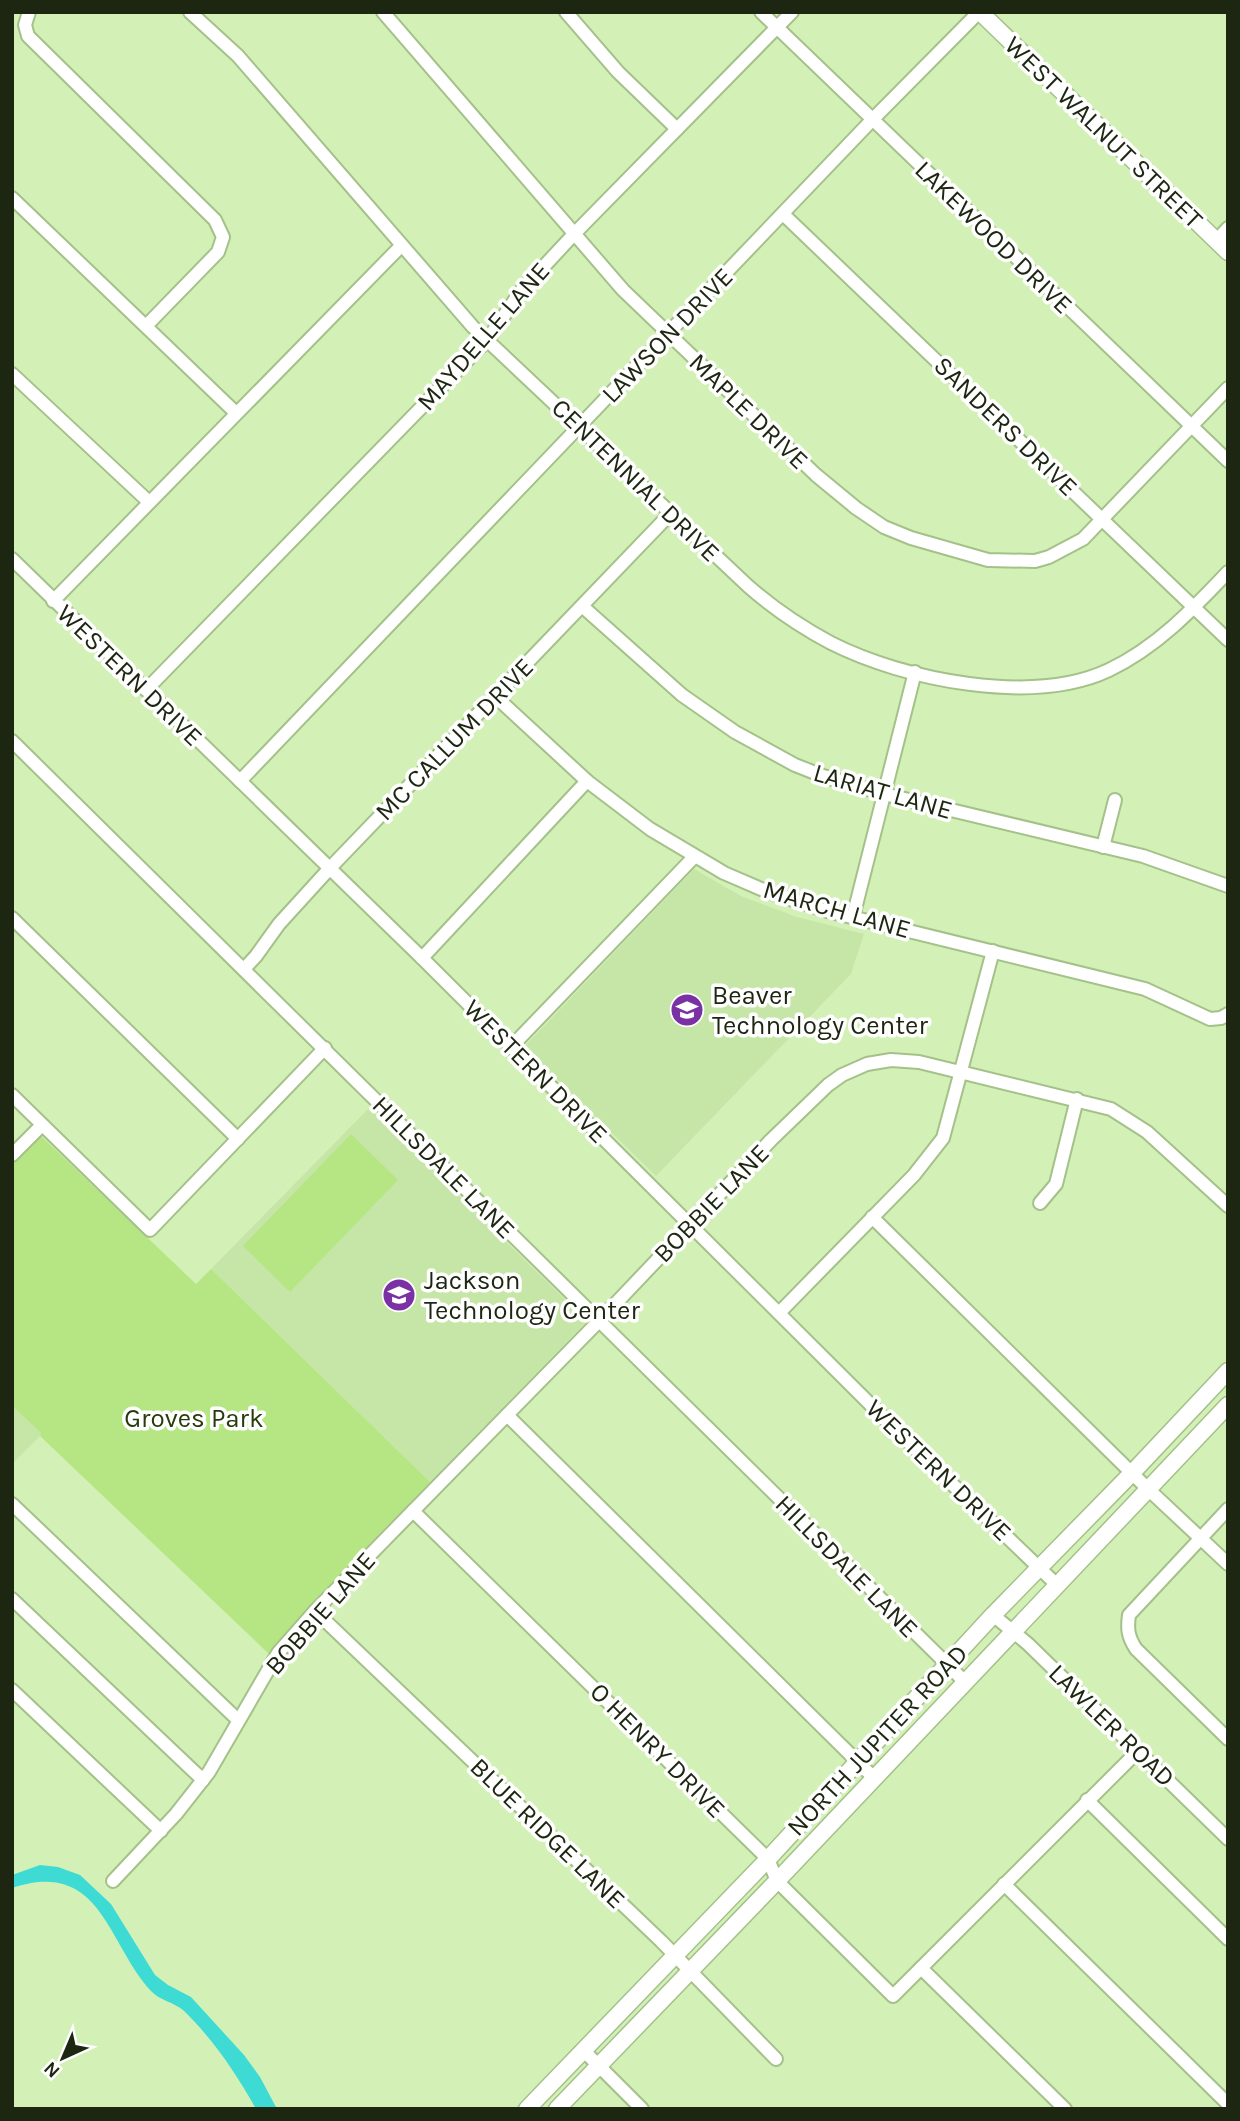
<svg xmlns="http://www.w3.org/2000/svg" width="1240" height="2121" font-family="Karla,sans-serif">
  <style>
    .built { fill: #c5e6a6 }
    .green { fill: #b6e584 }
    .water { fill: #3ddbd4 }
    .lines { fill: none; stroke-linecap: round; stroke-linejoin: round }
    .minor-casing { stroke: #a4c189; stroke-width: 16 }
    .major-casing { stroke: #a4c189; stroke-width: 19 }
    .minor { stroke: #fff; stroke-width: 12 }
    .major { stroke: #fff; stroke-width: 16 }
    .labels { text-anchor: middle; stroke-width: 7; stroke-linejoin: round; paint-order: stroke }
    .street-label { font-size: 26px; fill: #1c2610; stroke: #fff }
    .poi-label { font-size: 26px; fill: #1c2610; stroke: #fff; text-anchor: start }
    .park-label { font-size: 26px; fill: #273c0d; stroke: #fff }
  </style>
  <rect width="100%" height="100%" fill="#d3f1b7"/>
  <g class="built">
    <polygon points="694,869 741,896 797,917 864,934 851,974 656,1176 524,1047"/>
    <polygon points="369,1108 587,1321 430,1482 211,1269"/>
    <polygon points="12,1406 42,1434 12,1464"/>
  </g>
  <g class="green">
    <polygon points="351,1134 398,1180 290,1292 243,1246"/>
    <polygon points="40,1135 196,1284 211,1269 430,1482 308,1607 269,1654 40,1436 41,1433 12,1406 12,1163"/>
  </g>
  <path class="water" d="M40 1865 58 1867 80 1875 111 1904 155 1975 168 1985 191 1997 244 2055 260 2077 277 2109H256C236 2073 213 2039 183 2010 173 2002 159 2000 151 1991 107 1943 101 1858 12 1888V1875Z"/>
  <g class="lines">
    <defs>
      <g id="minor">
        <polyline points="29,12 25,25 28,36 215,220 223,237 218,252 146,326"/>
        <path d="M190 12 238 56 473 327 748 586C773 608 801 627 831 643 904 680 1033 706 1109 670 1157 647 1192 610 1228 572"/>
        <polyline points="383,12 623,290 816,475 856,508 884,527 911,538 988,560 1035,561 1049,557 1083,539 1228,388"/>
        <polyline points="566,12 618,72 677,129"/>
        <polyline points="761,12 1228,461"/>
        <polyline points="12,198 236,413"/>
        <polyline points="783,214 1228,640"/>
        <polyline points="1216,241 1228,228"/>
        <polyline points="12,374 149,502"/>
        <polyline points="12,559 422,958 897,1431 1057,1585"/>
        <polyline points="53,601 401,246"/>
        <polyline points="582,606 682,695 735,732 795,765 823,776 884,794 1143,856 1228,886"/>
        <polyline points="146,690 488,339 521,291 574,234 792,12"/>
        <polyline points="496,697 587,781 650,829 724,873 768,892 827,911 1145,989 1210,1019 1221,1018 1228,1014"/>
        <polyline points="12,741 965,1682"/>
        <polyline points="240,781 872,120 979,12"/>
        <polyline points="1103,847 1115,800"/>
        <polyline points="853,917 915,672"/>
        <polyline points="12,918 238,1139"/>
        <polyline points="422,958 587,781"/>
        <polyline points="244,969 256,956 279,924 330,868 670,514"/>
        <polyline points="511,1047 694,857"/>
        <polyline points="12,1095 150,1230 325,1048"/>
        <polyline points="12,1155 42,1125"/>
        <polyline points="1040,1203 1056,1184 1077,1099"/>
        <polyline points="872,1217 1148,1489 1228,1564"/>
        <polyline points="779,1313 914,1175 943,1138 993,951"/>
        <polyline points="507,1415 873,1777"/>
        <polyline points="12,1504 238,1720"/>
        <path d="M1228 1509 1129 1615C1127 1629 1128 1637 1136 1649L1228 1739"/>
        <polyline points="413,1511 768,1859 777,1881 893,1996 1138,1751"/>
        <polyline points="12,1599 203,1780"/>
        <polyline points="315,1611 661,1941 776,2059"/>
        <polyline points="993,1615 1028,1644 1228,1839"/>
        <polyline points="12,1690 161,1831"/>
        <polyline points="1087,1800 1228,1939"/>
        <polyline points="113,1881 176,1814 209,1772 278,1653 315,1611 599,1321 771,1140 828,1085 842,1075 867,1064 891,1060 919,1062 1111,1109 1147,1132 1228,1206"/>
        <polyline points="1004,1884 1228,2104"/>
        <polyline points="921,1968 1065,2109"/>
        <polyline points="583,2050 642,2109"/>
      </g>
      <g id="major">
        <polyline points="980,12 1228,252"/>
        <polyline points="527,2109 768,1859 993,1615 1132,1473 1228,1371"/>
        <polyline points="557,2109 777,1881 1228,1405"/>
      </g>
    </defs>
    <use href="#minor" class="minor-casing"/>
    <use href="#major" class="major-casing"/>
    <use href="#minor" class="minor"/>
    <use href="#major" class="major"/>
  </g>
  <defs>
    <symbol id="school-disc" viewBox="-11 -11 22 22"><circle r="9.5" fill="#7931a4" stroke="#fff"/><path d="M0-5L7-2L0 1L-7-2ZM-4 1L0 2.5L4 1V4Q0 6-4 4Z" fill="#fff"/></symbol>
  </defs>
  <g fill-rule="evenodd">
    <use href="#school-disc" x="668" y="991" width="38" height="38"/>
    <use href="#school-disc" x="380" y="1276" width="38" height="38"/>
  </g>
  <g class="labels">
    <g class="street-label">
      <text transform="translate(1104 132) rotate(44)" y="9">WEST WALNUT STREET</text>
      <text transform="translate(994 237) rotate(44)" y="9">LAKEWOOD DRIVE</text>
      <text transform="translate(667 335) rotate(-46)" y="9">LAWSON DRIVE</text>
      <text transform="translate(483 336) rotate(-49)" y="9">MAYDELLE LANE</text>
      <text transform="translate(749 411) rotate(44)" y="9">MAPLE DRIVE</text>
      <text transform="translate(1006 426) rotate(44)" y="9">SANDERS DRIVE</text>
      <text transform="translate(636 480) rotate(44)" y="9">CENTENNIAL DRIVE</text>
      <text transform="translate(130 675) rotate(44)" y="9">WESTERN DRIVE</text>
      <text transform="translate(454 739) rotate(-46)" y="9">MC CALLUM DRIVE</text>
      <text transform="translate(883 791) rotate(16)" y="9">LARIAT LANE</text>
      <text transform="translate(837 909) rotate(16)" y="9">MARCH LANE</text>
      <text transform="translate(536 1071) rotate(45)" y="9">WESTERN DRIVE</text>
      <text transform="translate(444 1167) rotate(45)" y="9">HILLSDALE LANE</text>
      <text transform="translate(711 1203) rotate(-46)" y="9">BOBBIE LANE</text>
      <text transform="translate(939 1470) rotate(44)" y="9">WESTERN DRIVE</text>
      <text transform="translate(847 1566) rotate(45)" y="9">HILLSDALE LANE</text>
      <text transform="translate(320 1613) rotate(-49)" y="9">BOBBIE LANE</text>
      <text transform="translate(1112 1725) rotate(44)" y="9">LAWLER ROAD</text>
      <text transform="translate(877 1740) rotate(-47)" y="9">NORTH JUPITER ROAD</text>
      <text transform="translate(658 1750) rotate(45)" y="9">O HENRY DRIVE</text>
      <text transform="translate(548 1833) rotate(44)" y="9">BLUE RIDGE LANE</text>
    </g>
    <g class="poi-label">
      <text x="712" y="1004">Beaver<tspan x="712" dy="30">Technology Center</tspan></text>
      <text x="424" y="1289">Jackson<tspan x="424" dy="30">Technology Center</tspan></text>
    </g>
    <g class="park-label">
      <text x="194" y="1427">Groves Park</text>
    </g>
  </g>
  <rect width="1240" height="2121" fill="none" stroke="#1c2610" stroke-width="28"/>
  <g transform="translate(63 2058) rotate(224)" stroke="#ffffff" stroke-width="5" paint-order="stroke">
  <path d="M0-5L12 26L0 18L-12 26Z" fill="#1c2610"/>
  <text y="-10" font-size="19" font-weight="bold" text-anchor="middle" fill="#1c2610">N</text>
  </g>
</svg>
